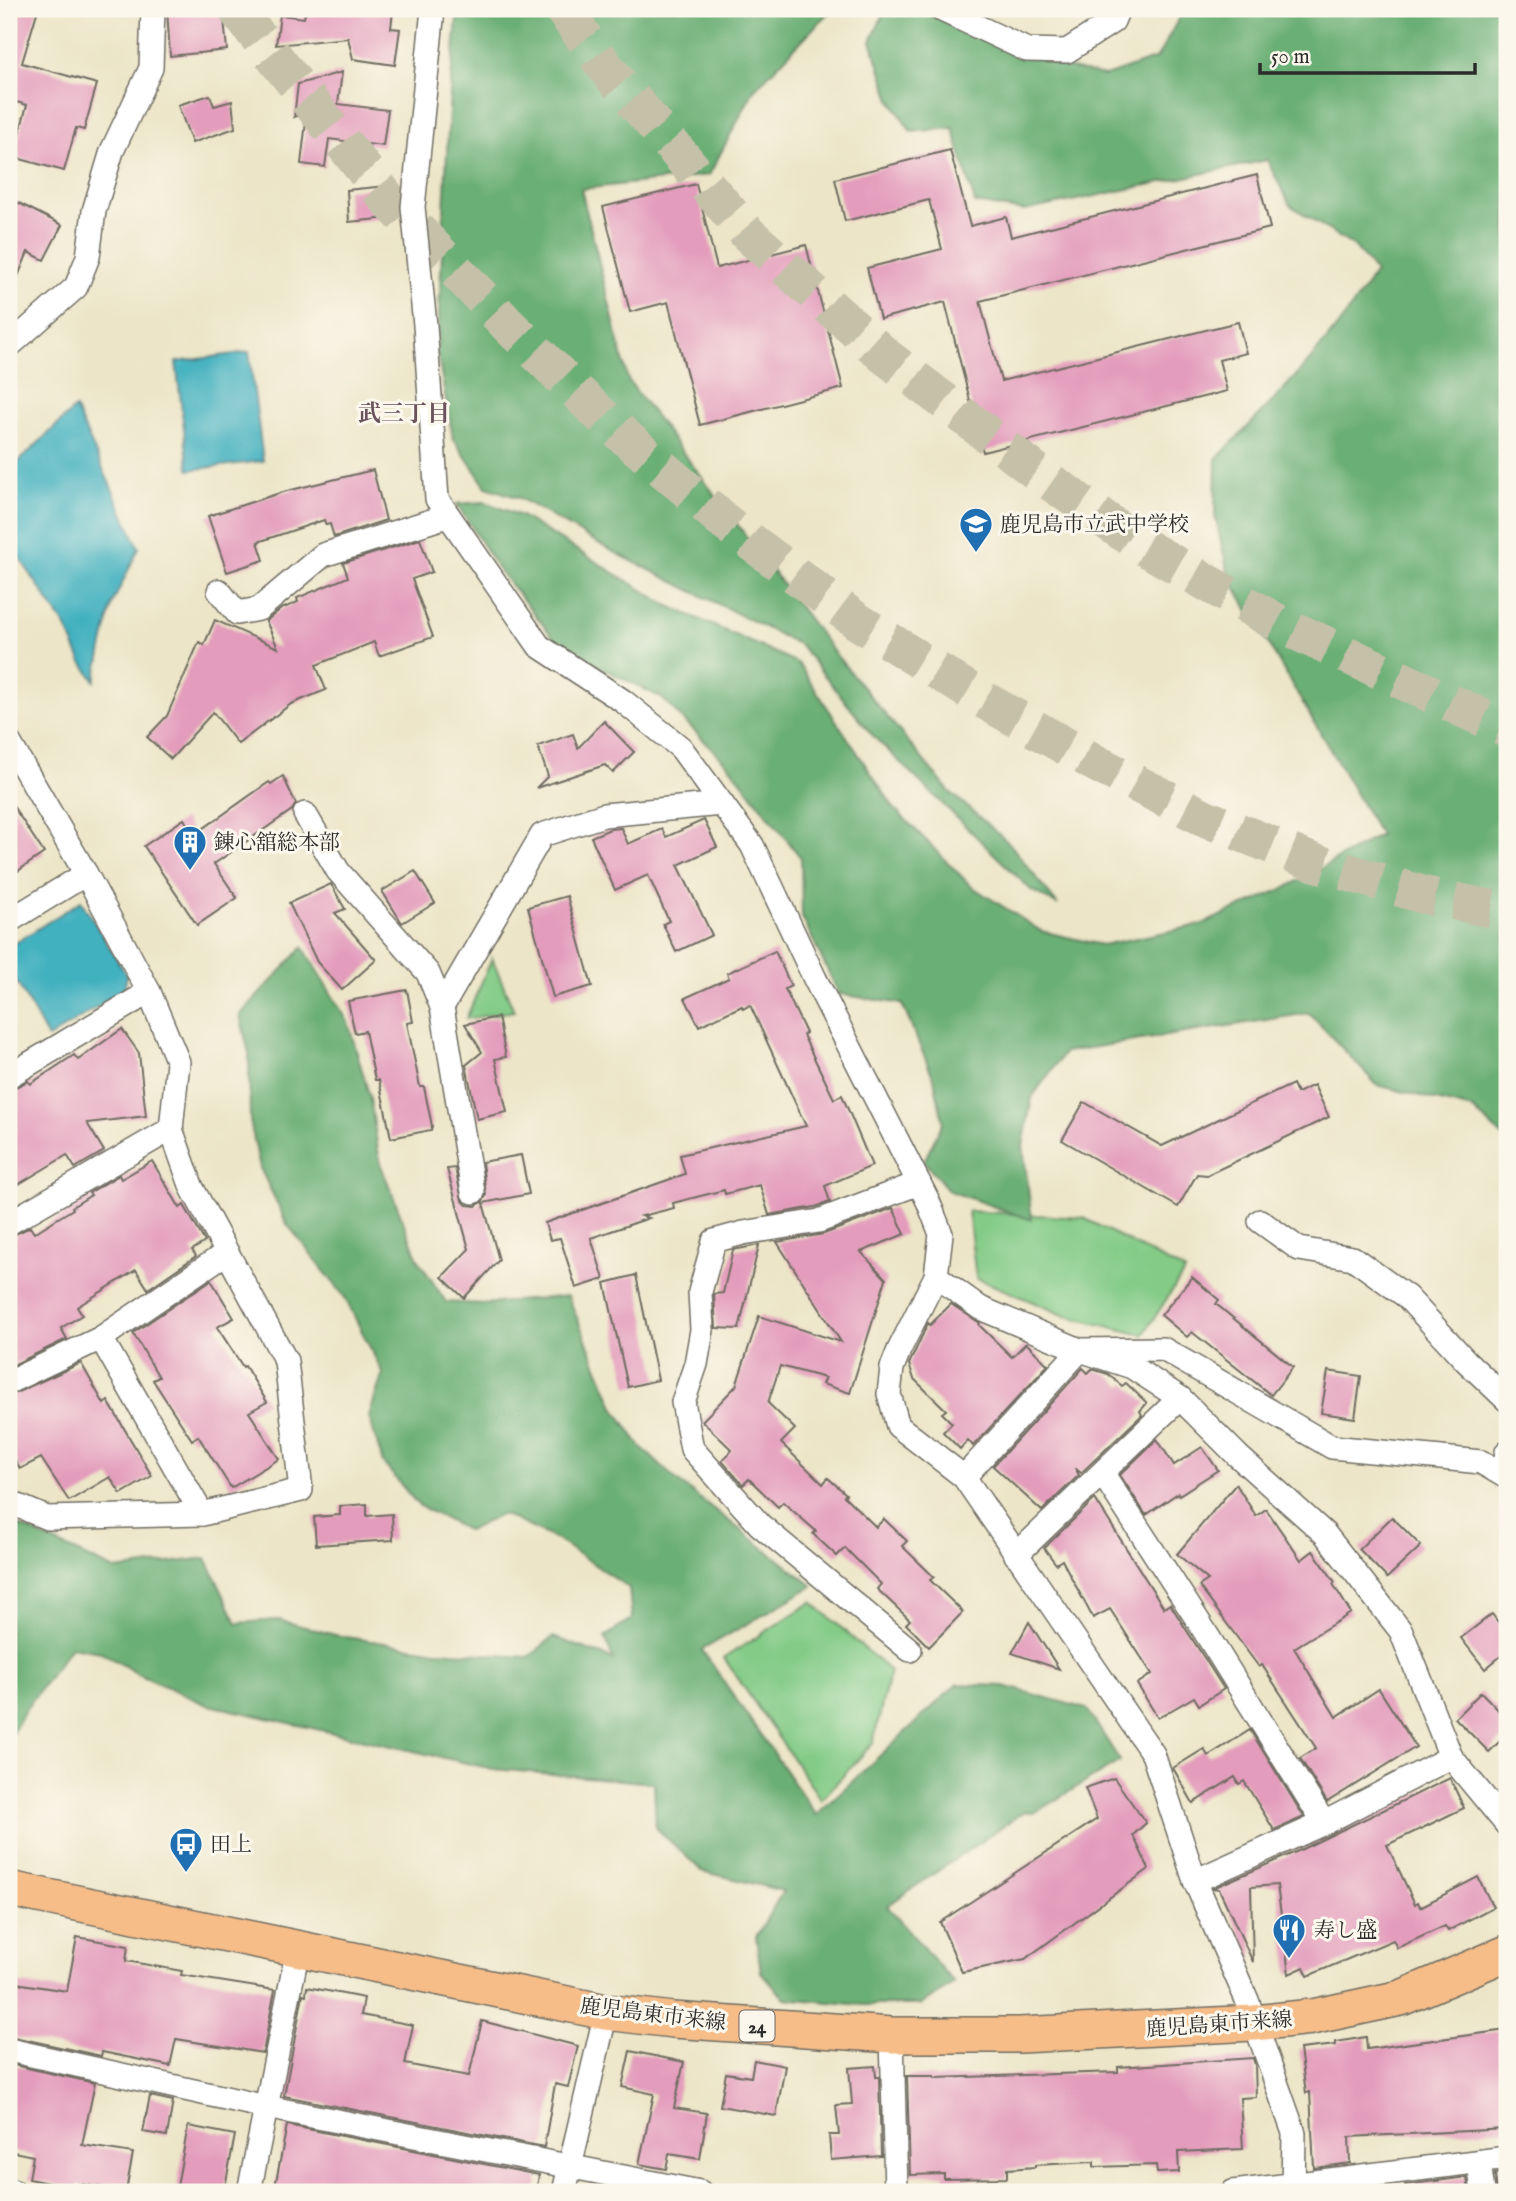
<svg xmlns="http://www.w3.org/2000/svg" width="1516" height="2201" font-family="'IM FELL English','Noto Serif JP',serif">
  <style>
    .green { fill: #83cb87; stroke: #577b59; stroke-width: 2 }
    .forest { fill: #6aaf74; stroke: #4a6d50; stroke-width: 2 }
    .water { fill: #43b1bf; stroke: #376e75; stroke-width: 2 }
    .building { fill: #e39cbb }
    .lines { fill: none; stroke-linecap: round; stroke-linejoin: round }
    .highway-tunnel { stroke: #c5c0a8; stroke-width: 38; stroke-dasharray: 38 19; stroke-linecap: butt }
    .street-casing { stroke: #6f6c62; stroke-width: 26 }
    .primary-casing { stroke: #6f6c62; stroke-width: 38 }
    .street { stroke: #fff; stroke-width: 23 }
    .primary { stroke: #f7bd88; stroke-width: 35 }
    .labels { text-anchor: middle; stroke-width: 6; stroke-linejoin: round; paint-order: stroke }
    .shield { fill: #fbf7ec; stroke: #696865; stroke-width: 2 }
    .shield-label { font-size: 19px; font-weight: bold; fill: #2b2b2b }
    .poi-label { font-size: 21px; fill: #2b2b2b; stroke: #fbf7ec; text-anchor: start }
    .street-label { font-size: 21px; fill: #2b2b2b; stroke: #fbf7ec }
    .neighbourhood-label { font-size: 23px; font-weight: bold; fill: #6b535d; stroke: #fbf7ec }
  </style>
  <rect width="100%" height="100%" fill="#fbf7ec"/>
  <filter id="ink" filterUnits="userSpaceOnUse"><feTurbulence type="fractalNoise" baseFrequency=".0143" numOctaves="2"/><feDisplacementMap in="SourceGraphic" scale="14" xChannelSelector="R" yChannelSelector="G"/><feConvolveMatrix kernelMatrix="1 2 1 2 8 2 1 2 1" color-interpolation-filters="sRGB"/></filter>
  <filter id="wash" filterUnits="userSpaceOnUse"><feTurbulence type="fractalNoise" baseFrequency=".00686" numOctaves="4" result="noise"/><feDisplacementMap in="SourceGraphic" scale="28" xChannelSelector="R" yChannelSelector="G"/><feGaussianBlur stdDeviation="1.57" result="paint"/><feColorMatrix in="noise" values="0 0 0 0 0 0 0 0 0 0 0 0 0 0 0 0 0 1.4 0 .05"/><feComposite in="paint" operator="in"/></filter>
  <g filter="url(#wash)">
    <rect width="100%" height="100%" fill="#ece5c7"/>
    <g class="green">
      <polygon points="492,958 514,1011 466,1019"/>
      <polygon points="968,1211 1084,1218 1185,1271 1143,1335 1066,1316 976,1278"/>
      <polygon points="812,1602 890,1671 873,1743 821,1800 724,1658"/>
    </g>
    <g class="forest">
      <polygon points="458,9 832,9 754,90 709,175 581,189 628,380 836,655 949,791 1009,843 1058,905 1031,890 873,736 800,645 612,551 519,498 486,487 453,438 437,352 450,91"/>
      <path d="M886 9H914L1062 67 1105 76 1157 58 1184 9H1507V1140L1472 1109 1377 1085 1309 1013 1065 1052 1032 1097 1023 1146 1032 1220 949 1191 924 1161 943 1122 934 1079 902 1004 839 994 802 917 801 858 732 769 662 698 562 648 497 568 457 504 485 502 521 516 667 605 798 663 894 808 971 886 1041 931 1102 945 1200 925 1287 887 1380 835 1229 577 1215 516 1216 459C1274 401 1332 342 1375 272L1356 248 1290 205 1267 160 1024 211 975 203 953 128 911 132 891 100 871 41Z"/>
      <polygon points="303,947 348,1022 370,1098 380,1163 419,1261 446,1302 484,1304 568,1296 615,1409 641,1447 676,1480 813,1586 702,1650 816,1815 957,1684 1004,1686 1087,1709 1120,1761 1034,1813 1025,1811 887,1906 954,1983 921,2005 863,2005 784,1998 761,1972 756,1937 783,1891 702,1871 656,1828 654,1783 493,1769 205,1704 138,1674 101,1652 71,1647 25,1710 9,1738 9,1521 115,1570 206,1558 237,1623 279,1620 339,1636 437,1651 529,1657 553,1637 613,1659 605,1637 632,1619 629,1588 556,1539 502,1514 468,1531 418,1505 383,1463 369,1416 383,1373 344,1296 287,1224 260,1168 250,1121 249,1053 240,1015"/>
    </g>
    <g class="water">
      <polygon points="249,352 263,461 189,470 176,362"/>
      <polygon points="75,408 139,548 112,604 95,681 81,661 66,627 9,542 9,471"/>
      <polygon points="81,901 127,976 124,990 48,1038 9,968 9,947"/>
    </g>
    <g id="blocks">
      <g class="building">
        <polygon points="9,9 38,9 22,63 97,84 84,130 76,128 64,171 13,157 27,105 9,100"/>
        <polygon points="167,9 223,9 227,50 170,56"/>
        <polygon points="306,9 374,9 393,11 391,28 400,29 395,65 353,59 348,38 276,45 280,15 304,18"/>
        <polygon points="342,72 338,104 388,110 383,146 329,139 325,167 301,164 307,113 294,117 298,84"/>
        <polygon points="210,95 214,106 232,101 235,128 192,143 178,105"/>
        <polygon points="950,150 970,226 1006,217 1011,237 1257,175 1270,228 980,301 1001,381 1238,322 1246,353 1219,360 1227,391 983,452 945,302 880,319 867,268 942,249 929,200 845,221 835,179"/>
        <polygon points="696,184 717,268 806,245 843,388 700,425 668,302 630,312 603,207"/>
        <polygon points="386,186 389,218 349,222 347,190"/>
        <polygon points="9,198 62,225 44,260 28,252 9,298"/>
        <polygon points="373,470 386,520 334,537 330,524 326,525 324,520 258,542 264,560 227,572 208,516 283,492"/>
        <polygon points="420,539 432,572 412,579 433,637 379,656 374,642 316,665 326,690 291,704 238,744 213,712 171,759 147,737 167,716 199,642 204,645 215,620 278,648 266,621 281,609 298,602 297,598 348,577 343,563"/>
        <polygon points="604,721 634,752 613,773 605,765 536,788 548,776 538,746 573,734 578,748"/>
        <polygon points="283,776 296,804 292,810 214,864 237,898 197,925 144,846 184,819 194,835 269,782 271,784"/>
        <polygon points="9,800 44,853 9,877"/>
        <polygon points="704,820 717,847 678,865 712,935 676,952 663,924 669,921 648,875 615,890 591,837 610,829 621,828 628,844 662,829 666,837"/>
        <polygon points="415,871 435,903 402,923 382,891"/>
        <polygon points="331,884 345,909 335,913 376,960 342,990 317,962 289,903"/>
        <polygon points="567,896 592,986 553,997 528,907"/>
        <polygon points="775,951 791,986 785,989 806,1033 803,1035 834,1099 842,1095 872,1166 825,1186 830,1202 815,1207 769,1215 760,1185 725,1194 724,1190 673,1203 674,1208 642,1216 649,1218 591,1238 604,1279 576,1288 560,1238 550,1240 545,1223 685,1174 680,1155 806,1126 750,1005 743,1009 742,1006 699,1026 685,998 729,978 727,973"/>
        <polygon points="407,990 413,1022 407,1023 420,1087 424,1087 432,1126 431,1130 391,1138 379,1080 375,1080 365,1031 355,1033 348,1001"/>
        <polygon points="498,1017 506,1057 495,1059 507,1112 477,1119 466,1065 482,1052 465,1024"/>
        <polygon points="122,1029 139,1053 146,1116 87,1123 104,1151 75,1168 67,1155 9,1190 9,1090 28,1081 30,1084 74,1055 78,1060"/>
        <polygon points="1293,1084 1297,1093 1314,1085 1329,1117 1207,1175 1197,1174 1178,1207 1062,1140 1084,1102 1162,1146"/>
        <polygon points="521,1155 529,1194 483,1203 499,1260 464,1298 442,1277 469,1249 447,1169 455,1168 462,1200 467,1205 476,1206 482,1202 486,1196 482,1162"/>
        <polygon points="152,1161 180,1208 184,1205 205,1242 192,1250 196,1256 148,1289 136,1270 77,1307 82,1315 61,1328 67,1339 9,1367 9,1237 30,1227 34,1233 73,1209 72,1207 91,1195 89,1193 119,1175 121,1179"/>
        <polygon points="893,1208 905,1234 861,1252 886,1279 850,1393 822,1384 825,1378 780,1366 768,1403 795,1429 781,1443 823,1484 828,1478 846,1494 844,1496 876,1527 884,1519 907,1541 902,1546 934,1577 930,1580 963,1612 929,1647 906,1624 910,1620 877,1589 881,1584 845,1548 837,1556 813,1534 816,1531 783,1502 778,1507 749,1479 743,1485 722,1461 732,1450 702,1421 736,1386 759,1316 841,1342 777,1242 824,1234"/>
        <polygon points="759,1245 739,1329 716,1328 714,1294 723,1293 733,1250"/>
        <polygon points="636,1275 658,1380 628,1387 605,1283"/>
        <polygon points="1192,1277 1219,1300 1216,1304 1293,1367 1271,1395 1192,1332 1187,1337 1161,1315"/>
        <polygon points="211,1280 234,1318 217,1327 243,1367 245,1366 267,1402 249,1412 279,1459 231,1488 198,1436 192,1440 169,1405 153,1380 159,1377 133,1333"/>
        <polygon points="951,1304 980,1323 979,1325 1012,1357 1026,1343 1048,1365 973,1446 968,1440 960,1449 943,1432 952,1423 942,1413 946,1410 914,1379 909,1364 928,1323 930,1325"/>
        <polygon points="81,1363 104,1404 108,1401 152,1476 121,1494 110,1477 69,1501 41,1458 20,1469 9,1449 9,1396"/>
        <polygon points="1083,1368 1088,1373 1092,1369 1108,1374 1122,1386 1126,1383 1147,1403 1140,1411 1142,1415 1081,1473 1075,1468 1079,1475 1042,1511 993,1466"/>
        <polygon points="1328,1371 1361,1376 1355,1418 1321,1413"/>
        <polygon points="1157,1439 1174,1465 1202,1447 1218,1470 1179,1495 1178,1493 1146,1515 1120,1475"/>
        <polygon points="1236,1484 1256,1516 1266,1509 1301,1560 1313,1551 1335,1582 1333,1584 1351,1613 1294,1648 1336,1717 1379,1689 1416,1747 1327,1802 1300,1758 1316,1748 1262,1665 1259,1667 1199,1586 1208,1580 1177,1554"/>
        <polygon points="1095,1499 1164,1608 1170,1604 1224,1689 1199,1705 1194,1697 1158,1718 1137,1684 1152,1674 1110,1609 1093,1618 1062,1560 1056,1564 1044,1548"/>
        <polygon points="367,1504 367,1516 392,1514 393,1540 316,1545 314,1517 340,1515 340,1506"/>
        <polygon points="1392,1517 1421,1546 1387,1578 1359,1549"/>
        <polygon points="1492,1614 1507,1634 1507,1651 1485,1669 1461,1638"/>
        <polygon points="1029,1622 1059,1669 1012,1653"/>
        <polygon points="1481,1692 1507,1719 1507,1734 1489,1752 1455,1718"/>
        <polygon points="1250,1730 1304,1817 1274,1830 1244,1781 1239,1784 1235,1777 1193,1803 1173,1768 1204,1749 1208,1756"/>
        <polygon points="1114,1778 1146,1823 1133,1835 1149,1869 1025,1959 962,1972 940,1922 1097,1819 1085,1788"/>
        <polygon points="1450,1778 1464,1808 1387,1845 1415,1904 1418,1902 1420,1907 1478,1877 1493,1907 1448,1931 1445,1926 1397,1948 1393,1940 1308,1976 1304,1967 1289,1974 1277,1885 1251,1887 1253,1962 1219,1889 1213,1888 1298,1851"/>
        <polygon points="77,1937 128,1946 126,1961 182,1971 181,1975 275,1990 263,2053 176,2039 170,2066 102,2052 101,2056 9,2036 9,1982 67,1991"/>
        <polygon points="307,1987 364,1998 361,2015 413,2025 405,2064 469,2076 482,2021 578,2046 568,2087 555,2084 544,2147 284,2096 303,1994 306,1995"/>
        <polygon points="1507,2030 1507,2129 1349,2137 1350,2163 1314,2168 1310,2092 1306,2093 1300,2049 1336,2045 1336,2042 1366,2037 1367,2049"/>
        <polygon points="630,2051 684,2062 674,2108 707,2113 700,2159 669,2154 666,2169 639,2164 654,2094 622,2087"/>
        <polygon points="1253,2058 1255,2065 1256,2097 1240,2098 1243,2149 1178,2152 1179,2172 1157,2173 1156,2165 1094,2167 1094,2162 1035,2165 1035,2167 1007,2169 1007,2178 944,2179 944,2174 910,2175 907,2076 934,2076 935,2078 1118,2072 1118,2067"/>
        <polygon points="754,2060 785,2066 776,2116 720,2106 726,2073 751,2077"/>
        <polygon points="9,2064 95,2083 82,2145 133,2153 126,2191 79,2184 78,2189 29,2179 33,2156 9,2151"/>
        <polygon points="875,2066 876,2077 879,2077 881,2156 831,2160 829,2135 839,2135 836,2105 852,2104 849,2068"/>
        <polygon points="150,2096 173,2101 167,2136 143,2132"/>
        <polygon points="287,2125 539,2175 536,2192 274,2192"/>
        <polygon points="188,2126 235,2135 224,2192 176,2192"/>
        <polygon points="1507,2172 1507,2192 1497,2192 1495,2174"/>
        <polygon points="1467,2177 1469,2192 1406,2192 1405,2185"/>
      </g>
    </g>
  </g>
  <g filter="url(#ink)">
    <use href="#blocks" fill-opacity="0" stroke="#6f6c62" stroke-width="2"/>
    <g class="lines">
      <g class="highway-tunnel">
        <polyline points="236,9 390,202 511,328 610,424 731,527 857,621 984,700 1097,764 1205,818 1313,862 1424,895 1507,912"/>
        <polyline points="563,9 609,72 749,235 885,356 1042,476 1144,547 1278,623 1507,729"/>
      </g>
      <defs>
        <g id="street">
          <polyline points="433,9 413,207 425,325 437,499 539,646 623,701 681,748 752,845 815,979 928,1201 941,1234 936,1276 899,1350 892,1368 889,1394 898,1426 964,1477 1153,1754 1195,1881 1247,2000 1294,2133 1293,2192"/>
          <polyline points="940,9 1027,50 1067,51 1113,21 1118,9"/>
          <polyline points="9,346 76,287 88,257 94,211 112,151 151,68 153,9"/>
          <polyline points="219,591 237,613 259,609 323,555 447,516"/>
          <polyline points="9,742 86,874 149,992 178,1062 171,1129 192,1188 286,1361 301,1490 202,1514 47,1518 9,1502"/>
          <polyline points="305,814 338,871 428,973 442,1007"/>
          <polyline points="9,921 86,874"/>
          <polyline points="9,1076 149,992"/>
          <polyline points="473,1192 442,1007 542,835 604,815 722,804"/>
          <polyline points="1260,1221 1299,1249 1353,1258 1407,1297 1466,1361 1507,1400"/>
          <polyline points="9,1223 171,1129"/>
          <polyline points="936,1276 980,1308 1080,1350 1132,1367 1180,1398 1238,1456 1325,1534 1401,1631 1451,1757 1507,1825"/>
          <polyline points="101,1338 202,1514"/>
          <polyline points="9,1382 101,1338 226,1253"/>
          <polyline points="1103,1474 1197,1619 1324,1823"/>
          <polyline points="964,1477 1080,1350 1163,1349 1332,1447 1481,1462 1503,1475 1507,1452"/>
          <polyline points="1016,1555 1180,1398"/>
          <polyline points="910,1650 760,1525 692,1449 683,1402 696,1364 702,1330 700,1292 714,1241 743,1233 819,1221 919,1183"/>
          <polyline points="1195,1881 1324,1823 1451,1757"/>
          <polyline points="892,2035 896,2192"/>
          <polyline points="9,2050 266,2107 700,2192"/>
          <polyline points="1479,2162 1483,2192"/>
          <polyline points="9,2190 15,2192"/>
          <polyline points="249,2192 298,1949"/>
          <polyline points="564,2192 606,2012"/>
          <polyline points="1233,2192 1507,2158"/>
        </g>
        <polyline id="primary" points="9,1889 606,2012 673,2020 892,2035 1020,2035 1254,2023 1312,2017 1401,1998 1507,1953"/>
      </defs>
      <use href="#street" class="street-casing"/>
      <use href="#primary" class="primary-casing"/>
      <use href="#street" class="street"/>
      <use href="#primary" class="primary"/>
    </g>
  </g>
  <defs>
    <symbol id="school-pin" viewBox="-11 -11 22 30"><path d="M0 17L-7.5 6A9.5 9.5 0 1 1 7.5 6Z" fill="#1f6fb2" stroke="#fbf7ec"/><path d="M0-5L7-2L0 1L-7-2ZM-4 1L0 2.5L4 1V4Q0 6-4 4Z" fill="#fff"/></symbol>
    <symbol id="building-pin" viewBox="-11 -11 22 30"><path d="M0 17L-7.5 6A9.5 9.5 0 1 1 7.5 6Z" fill="#1f6fb2" stroke="#fbf7ec"/><path d="M-4-6H4V6H1V3H-1V6H-4ZM-2.5-4.3h1.7v1.8h-1.7ZM.8-4.3h1.7v1.8H.8ZM-2.5-1h1.7V.8h-1.7ZM.8-1h1.7V.8H.8Z" fill="#fff"/></symbol>
    <symbol id="bus-pin" viewBox="-11 -11 22 30"><path d="M0 17L-7.5 6A9.5 9.5 0 1 1 7.5 6Z" fill="#1f6fb2" stroke="#fbf7ec"/><path d="M-5-6H5V4H4V6H2V4H-2V6H-4V4H-5ZM-3.5-4V0h7V-4ZM-3.5 1.2v1.5H-2V1.2ZM2 1.2v1.5H3.5V1.2Z" fill="#fff"/></symbol>
    <symbol id="restaurant-pin" viewBox="-11 -11 22 30"><path d="M0 17L-7.5 6A9.5 9.5 0 1 1 7.5 6Z" fill="#1f6fb2" stroke="#fbf7ec"/><path d="M-5-6h1v4h1v-4h1v4h1v-4h1v5L-1.5 .5V6h-2V.5L-5-1ZM5-6V6H3V1.5H1.5Q1.5-4 5-6Z" fill="#fff"/></symbol>
  </defs>
  <g fill-rule="evenodd">
    <use href="#school-pin" x="957" y="505" width="38" height="52"/>
    <use href="#building-pin" x="171" y="823" width="38" height="52"/>
    <use href="#bus-pin" x="167" y="1825" width="38" height="52"/>
    <use href="#restaurant-pin" x="1270" y="1911" width="38" height="52"/>
  </g>
  <g class="labels">
    <rect class="shield" x="739.5" y="2010.5" width="35" height="31" rx="5"/>
    <g class="shield-label">
      <text x="757" y="2033">24</text>
    </g>
    <g class="poi-label">
      <text x="1000" y="531">鹿児島市立武中学校</text>
      <text x="214" y="849">錬心舘総本部</text>
      <text x="210" y="1851">田上</text>
      <text x="1314" y="1937">寿し盛</text>
    </g>
    <g class="street-label">
      <text transform="translate(653 2014) rotate(7)" y="7">鹿児島東市来線</text>
      <text transform="translate(1219 2024) rotate(-4)" y="7">鹿児島東市来線</text>
    </g>
    <g class="neighbourhood-label">
      <text x="404" y="421">武三丁目</text>
    </g>
  </g>
  <rect width="1516" height="2201" fill="none" stroke="#fbf7ec" stroke-width="35"/>
  <path d="M1260 63v10h215v-10" fill="none" stroke="#2b2b2b" stroke-width="3.5"/>
  <text x="1271" y="63" font-size="21" fill="#2b2b2b" stroke="#fbf7ec" stroke-width="5" paint-order="stroke">50 m</text>
</svg>
